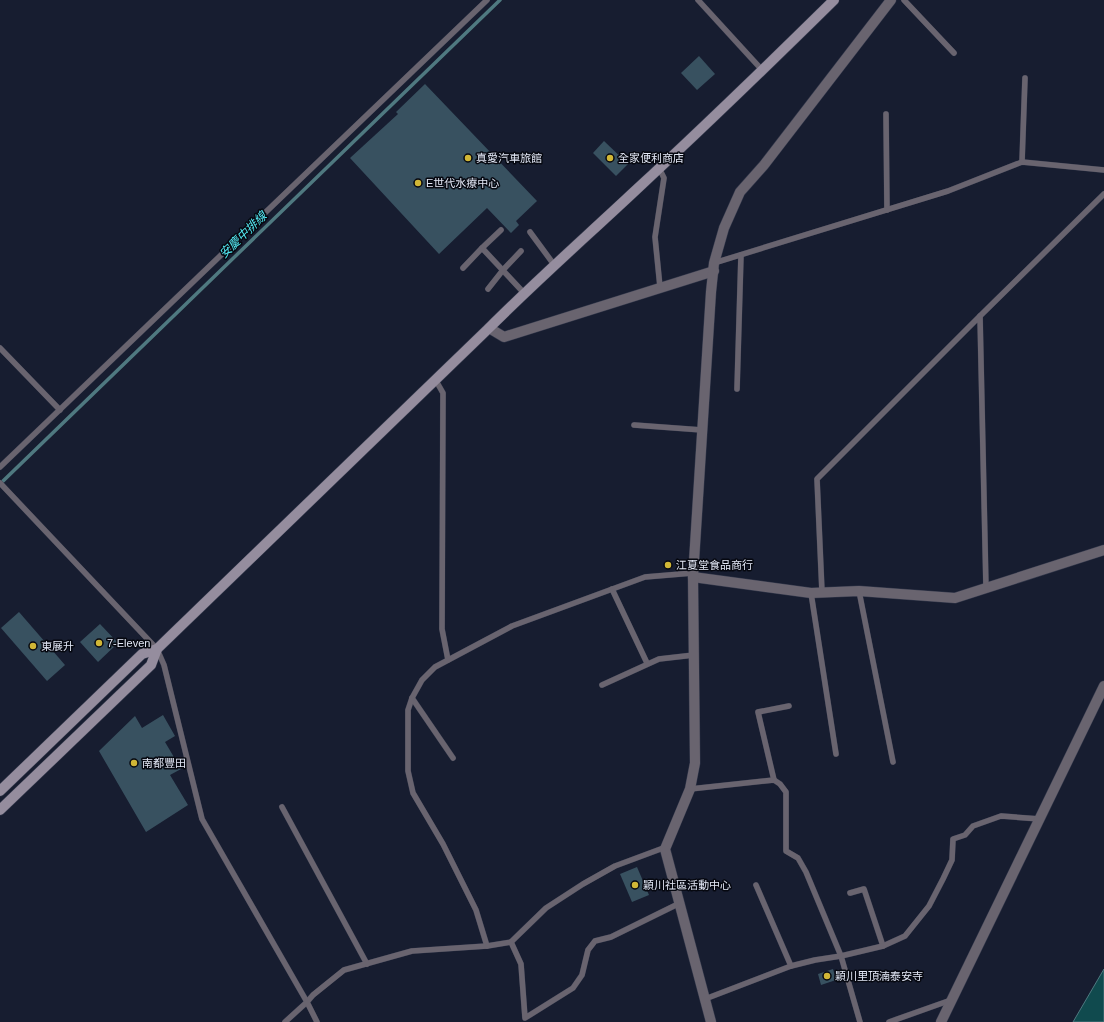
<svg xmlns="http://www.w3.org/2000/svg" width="1104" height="1022" font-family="Helvetica,'Noto Sans TC',sans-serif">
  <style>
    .water { fill: #104a4e; stroke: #4f7980 }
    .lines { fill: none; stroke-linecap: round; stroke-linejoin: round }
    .stream { stroke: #4f7980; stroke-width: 3.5 }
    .building { fill: #385160 }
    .service-casing { stroke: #34394c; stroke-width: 6 }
    .minor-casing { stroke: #34394c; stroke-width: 11 }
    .tertiary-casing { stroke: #34394c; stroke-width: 11 }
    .secondary-casing { stroke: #34394c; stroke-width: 11 }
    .service { stroke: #69646f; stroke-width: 5.5 }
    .minor { stroke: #69646f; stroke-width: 10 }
    .tertiary { stroke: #69646f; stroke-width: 10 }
    .secondary { stroke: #958d9e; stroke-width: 10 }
    .poi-dot { fill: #d1b736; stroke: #060810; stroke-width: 1.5 }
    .labels { text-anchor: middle; stroke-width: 3; stroke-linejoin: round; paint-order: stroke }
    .poi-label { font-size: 11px; fill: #e3e8f6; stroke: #060810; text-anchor: start }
    .water-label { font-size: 12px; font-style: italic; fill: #54eaf3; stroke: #060810 }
  </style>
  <rect width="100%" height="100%" fill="#171d30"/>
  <polygon class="water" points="1104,969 1104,1022 1073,1022"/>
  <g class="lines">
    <polyline class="stream" points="0,484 500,0"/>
  </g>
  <g class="building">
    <polygon points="699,56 715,74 697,90 681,73"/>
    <polygon points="425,84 537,201 516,221 519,225 511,233 487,208 439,254 350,158 398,114 396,112"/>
    <polygon points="604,141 628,164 616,176 593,153"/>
    <polygon points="19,612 65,665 47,681 1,628"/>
    <polygon points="100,624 118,643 98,662 80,642"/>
    <polygon points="163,715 175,736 165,742 181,769 170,775 188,805 146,832 99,751 135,716 142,728"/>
    <polygon points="637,867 649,895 632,902 620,874"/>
    <polygon points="833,969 836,980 821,985 818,974"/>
  </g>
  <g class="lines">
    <defs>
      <g id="service">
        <polyline points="698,0 762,70"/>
        <polyline points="904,0 954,53"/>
        <polyline points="886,114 887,210"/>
        <polyline points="1022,162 1025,78"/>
        <polyline points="659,168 664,178 655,237 660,287"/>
        <polyline points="530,232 555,266"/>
        <polyline points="482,248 524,293"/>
        <polyline points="714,263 948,191 1022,162 1104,170"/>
        <polyline points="463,268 482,248 501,230"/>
        <polyline points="488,289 503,270 521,251"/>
        <polyline points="980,316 1104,194"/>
        <polyline points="0,348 60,410"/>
        <polyline points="435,379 443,393 442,629 448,660"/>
        <polyline points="737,389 741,255"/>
        <polyline points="634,425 702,430"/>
        <polyline points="0,467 487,0"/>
        <polyline points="0,483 157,649 164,665 202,819 307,1002 285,1022"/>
        <polyline points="612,589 647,663"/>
        <polyline points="859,591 893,762"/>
        <polyline points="822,592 817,479 980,316 986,588"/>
        <polyline points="811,593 836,754"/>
        <polyline points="602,685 659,659 694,655"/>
        <polyline points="412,698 453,758"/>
        <polyline points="774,780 758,712 789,706"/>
        <polyline points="690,789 774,780 780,784 786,792 786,851 798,858 806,872 841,956 860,1022"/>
        <polyline points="282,807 367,964"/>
        <polyline points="756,885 791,966"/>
        <polyline points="850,893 864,889 883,946"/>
        <polyline points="511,942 521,964 525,1018 573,988 582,975 588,950 595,941 611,937 680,903"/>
        <polyline points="487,946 511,942 546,908 583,884 615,866 666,847"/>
        <polyline points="705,999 791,966 815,960 841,956 883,946 905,936 929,906 943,879 952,860 953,839 965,835 973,826 1001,816 1040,819"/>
        <polyline points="317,1022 307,1002 313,995 344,970 412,951 487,946 476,910 443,844 413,793 408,771 408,710 412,698 422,680 435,667 512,626 645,577 693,573"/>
        <polyline points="889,1022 951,1000"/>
      </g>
      <g id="minor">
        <polyline points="489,328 504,337 714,271"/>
        <polyline points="693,577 811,593 859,591 955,598 1104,550"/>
        <polyline points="941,1022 1104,686"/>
      </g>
      <polyline id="tertiary" points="711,1022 665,849 690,789 695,763 693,577 711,292 714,263 724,228 740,192 764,165 891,0"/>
      <g id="secondary">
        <polyline points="0,791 142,654 157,649"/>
        <path d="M0 810 151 665 157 649 489 328C537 280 588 235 637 189 704 127 769 64 834 0"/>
      </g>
    </defs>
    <use href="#service" class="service-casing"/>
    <use href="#minor" class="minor-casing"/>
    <use href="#tertiary" class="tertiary-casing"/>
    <use href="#secondary" class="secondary-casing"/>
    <use href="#service" class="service"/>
    <use href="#minor" class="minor"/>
    <use href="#tertiary" class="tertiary"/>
    <use href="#secondary" class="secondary"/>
  </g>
  <g class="poi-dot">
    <circle cx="468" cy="158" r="4"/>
    <circle cx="610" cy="158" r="4"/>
    <circle cx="418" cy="183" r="4"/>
    <circle cx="668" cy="565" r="4"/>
    <circle cx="99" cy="643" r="4"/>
    <circle cx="33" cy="646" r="4"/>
    <circle cx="134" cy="763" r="4"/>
    <circle cx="635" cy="885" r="4"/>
    <circle cx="827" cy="976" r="4"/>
  </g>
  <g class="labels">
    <g class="poi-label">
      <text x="476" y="162">真愛汽車旅館</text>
      <text x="618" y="162">全家便利商店</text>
      <text x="426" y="187">E世代水療中心</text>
      <text x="676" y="569">江夏堂食品商行</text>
      <text x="107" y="647">7-Eleven</text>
      <text x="41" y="650">東展升</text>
      <text x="142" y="767">南都豐田</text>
      <text x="643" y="889">穎川社區活動中心</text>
      <text x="835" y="980">穎川里頂湳泰安寺</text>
    </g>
    <g class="water-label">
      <text transform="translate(243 235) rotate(-44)" y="4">安慶中排線</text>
    </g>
  </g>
</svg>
